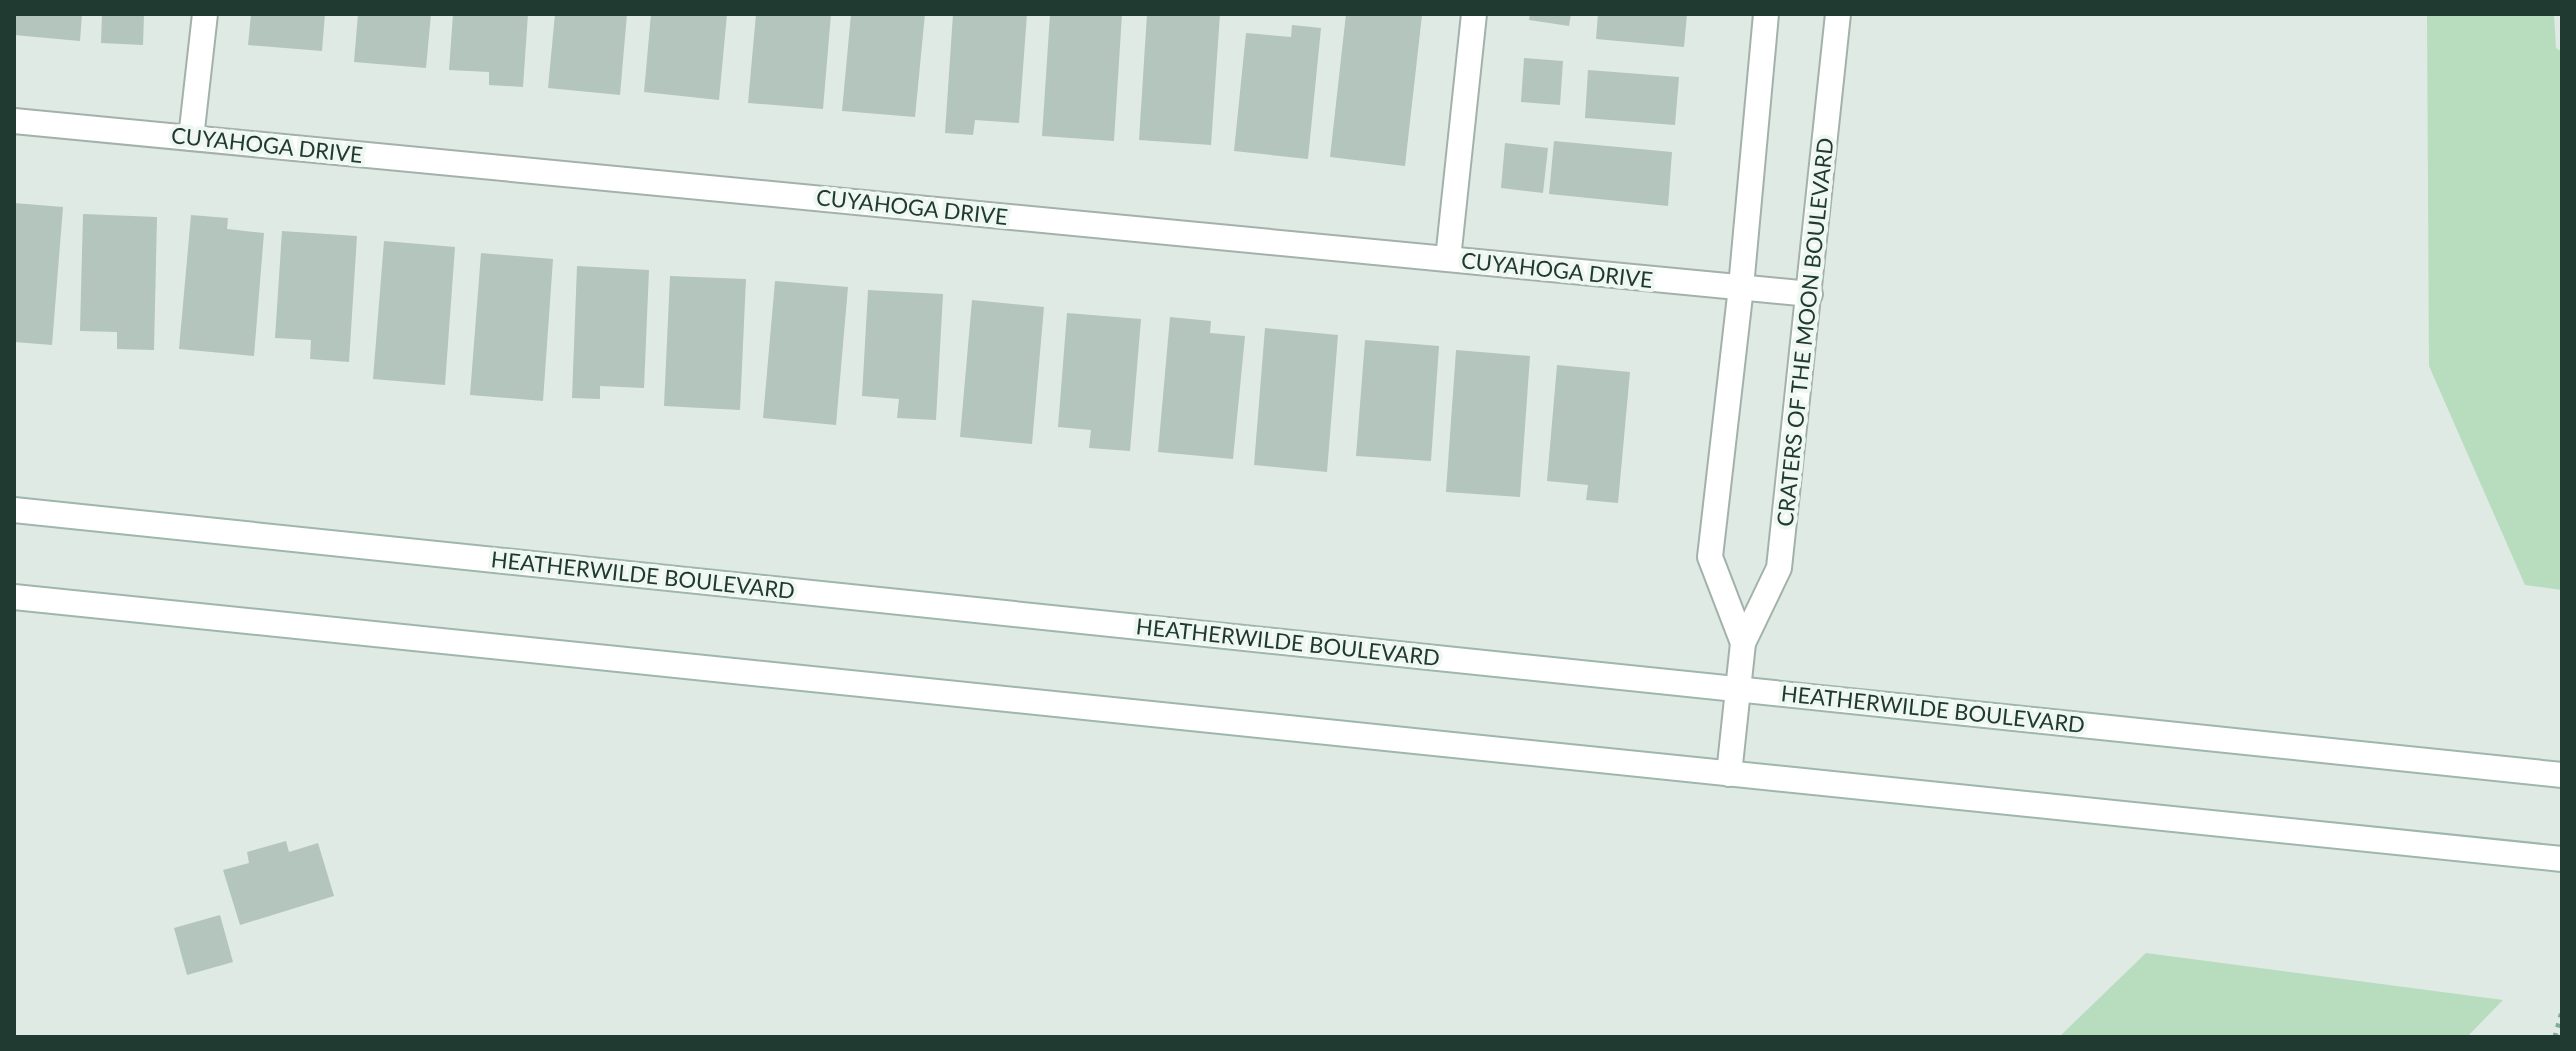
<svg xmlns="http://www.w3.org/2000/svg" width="2576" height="1051" font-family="Lato,sans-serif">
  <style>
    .green { fill: #b7dcbe }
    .building { fill: #b4c5bd }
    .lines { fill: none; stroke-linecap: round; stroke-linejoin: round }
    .lane-casing { stroke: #a2b2ab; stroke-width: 28 }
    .street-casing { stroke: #a2b2ab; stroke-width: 28 }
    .secondary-casing { stroke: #9eb6ab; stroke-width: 28 }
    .path { stroke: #7fae9c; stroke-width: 5; stroke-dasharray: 4 6; stroke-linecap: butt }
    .lane { stroke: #fff; stroke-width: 24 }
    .street { stroke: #fff; stroke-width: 24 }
    .secondary { stroke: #fff; stroke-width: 24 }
    .labels { text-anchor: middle; stroke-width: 8; stroke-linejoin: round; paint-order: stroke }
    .street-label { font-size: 22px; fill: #203a31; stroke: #eff7f2 }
  </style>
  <rect width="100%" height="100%" fill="#dfeae4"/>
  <g class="green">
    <polygon points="2427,14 2554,14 2556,48 2562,52 2562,590 2525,585 2429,366"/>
    <polygon points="2146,953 2503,1000 2467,1037 2059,1037"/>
  </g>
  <g class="building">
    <polygon points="14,14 82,14 80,41 14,35"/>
    <polygon points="102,14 144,14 143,45 101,43"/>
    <polygon points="251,14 325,14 322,51 248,45"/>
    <polygon points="358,14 431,14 426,68 354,62"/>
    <polygon points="453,14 528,14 523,87 489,85 489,72 449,70"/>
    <polygon points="555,14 627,14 620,95 548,88"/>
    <polygon points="651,14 727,14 719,100 644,92"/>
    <polygon points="756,14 831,14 823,109 748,103"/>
    <polygon points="851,14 925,14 915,117 842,111"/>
    <polygon points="953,14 1027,14 1019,123 975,120 973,135 945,133"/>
    <polygon points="1050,14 1122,14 1114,141 1042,136"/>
    <polygon points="1147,14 1220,14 1211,145 1139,140"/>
    <polygon points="1346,14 1422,15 1405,166 1330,157"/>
    <polygon points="1530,14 1571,14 1569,26 1529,20"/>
    <polygon points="1598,14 1687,14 1684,47 1596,39"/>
    <polygon points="1292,25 1321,28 1308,159 1234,151 1246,33 1291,37"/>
    <polygon points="1524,58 1563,61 1560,105 1521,102"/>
    <polygon points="1588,70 1679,77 1675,125 1585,118"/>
    <polygon points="1554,141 1672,152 1668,206 1549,194"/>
    <polygon points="1505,143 1548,148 1543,193 1501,188"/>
    <polygon points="14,203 63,207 52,345 14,342"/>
    <polygon points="83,214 157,217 154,350 117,349 117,332 80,331"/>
    <polygon points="191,215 228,218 227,229 264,233 254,356 179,349"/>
    <polygon points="282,231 357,236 349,362 310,359 311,340 275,338"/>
    <polygon points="384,241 455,247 445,385 373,379"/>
    <polygon points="481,253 553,259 543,401 470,395"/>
    <polygon points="577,266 649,270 644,388 600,386 600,399 572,398"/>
    <polygon points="670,276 746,279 740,410 664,406"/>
    <polygon points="775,281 848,287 836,425 763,418"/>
    <polygon points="868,290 943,294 936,420 897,418 899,399 862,396"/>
    <polygon points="972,300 1044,307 1032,444 960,437"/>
    <polygon points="1067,313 1141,319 1130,451 1089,448 1091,430 1058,427"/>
    <polygon points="1170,317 1211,321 1210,333 1245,336 1233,459 1158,452"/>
    <polygon points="1265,328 1338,335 1327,472 1254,465"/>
    <polygon points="1365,340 1439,346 1431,461 1356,456"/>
    <polygon points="1456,350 1530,356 1520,497 1446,492"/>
    <polygon points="1557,365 1630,372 1618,503 1586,500 1588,485 1547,481"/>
    <polygon points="286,841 289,852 318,843 334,896 240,925 223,870 249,863 247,852"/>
    <polygon points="220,915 233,962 187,975 174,928"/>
  </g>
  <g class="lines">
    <defs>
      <g id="lane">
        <polyline points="191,138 205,14"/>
        <polyline points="1448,259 1474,14"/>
      </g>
      <g id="street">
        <polyline points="14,121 1810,294"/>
        <polyline points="1743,643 1710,557 1741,287 1766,14"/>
        <polyline points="1729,774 1743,643 1779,568 1838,14"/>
      </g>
      <g id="secondary">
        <polyline points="14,510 2562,775"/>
        <polyline points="14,597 2562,859"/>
      </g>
    </defs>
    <use href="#lane" class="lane-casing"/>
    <use href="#street" class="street-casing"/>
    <use href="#secondary" class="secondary-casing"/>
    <polyline class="path" points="2555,1037 2562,1011"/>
    <use href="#lane" class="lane"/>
    <use href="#street" class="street"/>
    <use href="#secondary" class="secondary"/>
  </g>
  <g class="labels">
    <g class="street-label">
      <text transform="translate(267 145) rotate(6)" y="8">CUYAHOGA DRIVE</text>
      <text transform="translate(912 207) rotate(6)" y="8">CUYAHOGA DRIVE</text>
      <text transform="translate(1557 270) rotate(6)" y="8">CUYAHOGA DRIVE</text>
      <text transform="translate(1805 332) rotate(-84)" y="8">CRATERS OF THE MOON BOULEVARD</text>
      <text transform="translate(643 575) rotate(6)" y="8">HEATHERWILDE BOULEVARD</text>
      <text transform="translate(1288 642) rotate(6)" y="8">HEATHERWILDE BOULEVARD</text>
      <text transform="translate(1933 709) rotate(6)" y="8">HEATHERWILDE BOULEVARD</text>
    </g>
  </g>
  <rect width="2576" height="1051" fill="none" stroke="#203a31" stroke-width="32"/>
</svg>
